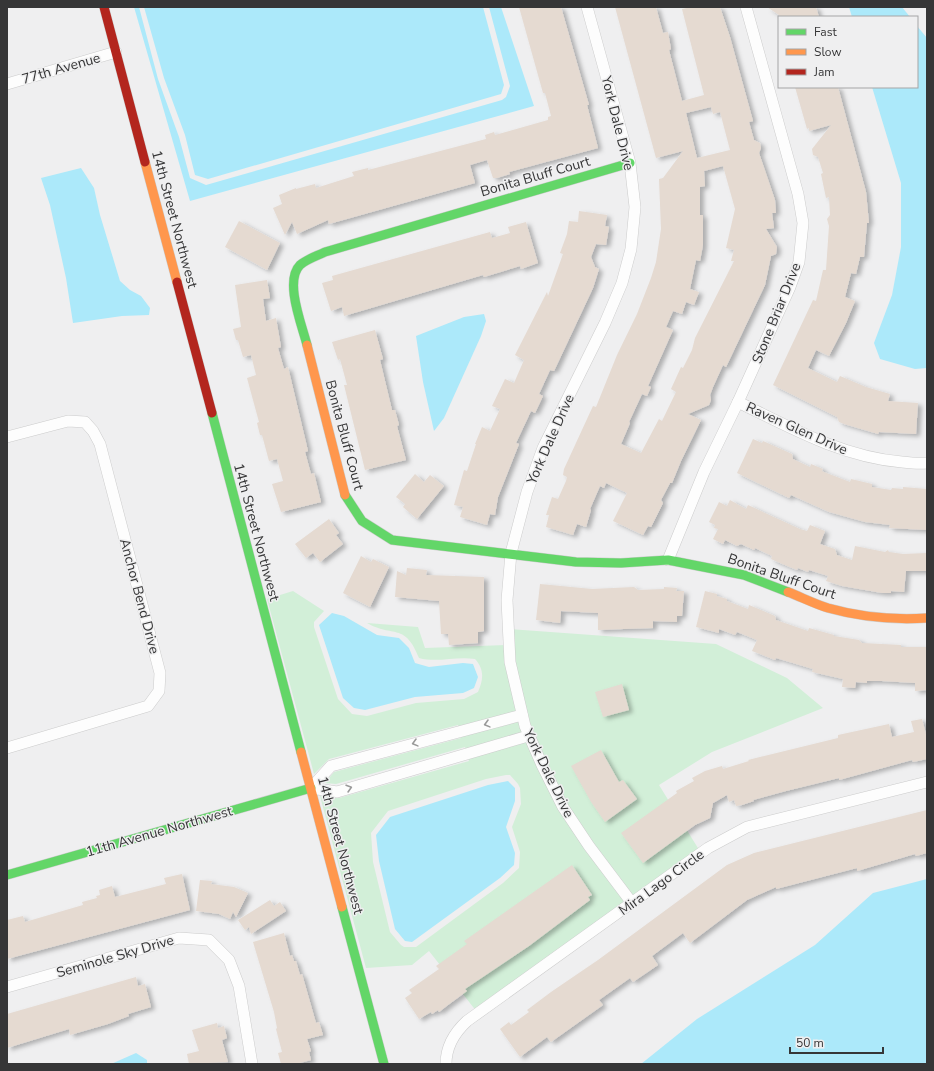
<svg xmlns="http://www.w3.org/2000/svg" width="934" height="1071" font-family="'Nunito Sans',sans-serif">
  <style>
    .green { fill: #d2efd8; fill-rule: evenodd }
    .water { fill: #ace9fa }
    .building { fill: #e5dad1; fill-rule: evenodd; filter: url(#shadow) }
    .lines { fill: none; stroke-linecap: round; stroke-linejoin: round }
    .street-casing { stroke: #ccc; stroke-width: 12 }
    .fast-casing { stroke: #ccc; stroke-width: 10 }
    .slow-casing { stroke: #ccc; stroke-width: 10 }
    .jam-casing { stroke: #ccc; stroke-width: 10 }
    .street { stroke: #fdfdfd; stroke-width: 11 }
    .fast { stroke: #63d668; stroke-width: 9 }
    .slow { stroke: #ff974d; stroke-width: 9 }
    .jam { stroke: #b3261e; stroke-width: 9 }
    .oneway { stroke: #9a9a9a }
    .labels { text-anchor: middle; stroke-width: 3; stroke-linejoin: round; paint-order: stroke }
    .street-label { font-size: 14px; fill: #363637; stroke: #efeff0 }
  </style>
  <defs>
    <filter id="shadow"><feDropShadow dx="4" dy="2.5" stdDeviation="2" flood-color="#0004"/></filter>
  </defs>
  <rect width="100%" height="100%" fill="#efeff0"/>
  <path class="green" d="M293 591 324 611 314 622V627L338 699 352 714 367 716 416 703 464 699 478 692C483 680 485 670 475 659 456 656 437 663 419 658 405 622 393 638 367 623L418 627 425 648 506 645 509 629 716 644 787 678 823 708 712 752 659 785 701 853 477 1012 429 951 412 965 366 968 320 796 339 798 469 761 465 747 336 784 325 783 334 772 461 738 458 725 329 759 314 774 267 599ZM506 775H510L518 784 520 788 521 804 512 827 520 852 519 868 503 883 416 947H404L401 945 390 932 373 862 371 833 388 811 486 779Z"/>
  <g class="water">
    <polygon points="134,7 139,7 158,79 179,137 190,178 206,185 502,100 506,97 510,86 489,7 501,7 534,106 190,201"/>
    <polygon points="144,7 483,7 504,85 501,94 208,179 195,175 185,135 164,78"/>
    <polygon points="849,7 902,7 910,17 852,17"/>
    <polygon points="917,26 927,38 927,368 915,369 880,359 874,343 892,295 901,247 901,183 872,87 917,87"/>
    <polygon points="81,168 94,188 100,215 120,281 130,290 141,296 150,308 149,315 122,316 73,323 66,278 50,205 41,178"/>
    <polygon points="484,314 486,321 481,336 444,418 434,431 423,382 416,336 464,317"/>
    <polygon points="332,613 344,616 377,635 399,638 409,648 415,663 429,667 463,663 473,664 478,677 474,688 463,693 415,697 365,710 354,708 343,698 319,625"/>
    <polygon points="508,781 515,788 515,801 506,827 515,853 514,865 500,878 412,942 405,941 395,929 379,861 376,835 390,817 488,785"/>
    <polygon points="927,879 927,1064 641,1064 697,1019 815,945 873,893"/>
    <polygon points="136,1053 147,1060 147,1064 111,1064"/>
  </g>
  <g class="building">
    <polygon points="519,7 561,7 589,105 587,105 598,148 509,172 510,174 497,178 493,178 487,160 470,165 475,183 329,224 328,220 297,234 292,222 285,235 273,208 282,204 279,195 296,188 296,189 315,184 316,188 354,176 352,172 368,168 368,170 467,144 486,139 485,135 494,132 495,135 548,120 548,117 551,116 545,93 543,93"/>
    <path d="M615 7H656L663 33 668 32 671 49 669 50 682 101 704 95 682 9 691 7H720L730 37 753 121 749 122 754 140 760 143 761 148 759 153 775 200 776 213H772L774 228 766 229 777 247 776 254 771 256 765 285 726 367 723 365 713 387 710 395 711 400 709 405 688 414 701 420 681 461 672 483H670L661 500 663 503 651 527 648 526 643 535 613 521 627 493 606 483 604 488 600 486 590 509 591 510 586 527 577 524 573 535 546 527 549 515H546L552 497 558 499 566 481 567 477 563 475 564 469 593 406 596 407 617 355 637 314 651 278 656 262 661 229 659 179 663 178 683 151 656 158ZM711 107 713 114 720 112 730 150 697 158 686 113ZM723 166 735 209 726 248 734 250 731 261H734L695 338 692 350 683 368 681 367 671 389 676 392 662 421 659 419 641 453 621 444 630 423 629 422 642 394 647 396 651 387 648 386 673 330 666 327 673 311 682 314 686 302 694 305 699 292 690 289 696 260 700 261 703 245V215H700V187L705 186 704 171Z"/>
    <polygon points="767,7 816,7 819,17 780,17 779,15"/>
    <polygon points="795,87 838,87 866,192 869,223 867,223 864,257 860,257 856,274 851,273 845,297 855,301 846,323 829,356 816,350 808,368 837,382 840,376 866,387 890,394 888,401 918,403 916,434 879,432 878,434 844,424 839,422 837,417 773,385 813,300 816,301 823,270 826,270 829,226 827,219 830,215 829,197 826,198 821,174 823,173 818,157 813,155 812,149 831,125 809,131 809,128 807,129"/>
    <polygon points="579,211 607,215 605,226 609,227 606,245 596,244 591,257 595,267 599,269 593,288 554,371 550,370 539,394 543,396 535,413 531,411 516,443 519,444 498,497 495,515 490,514 487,525 460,517 463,507 454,505 464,470 467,471 476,444 475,444 482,427 490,431 500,409 492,406 505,379 514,383 524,360 515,355 547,292 548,296 563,254 560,253 567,234 569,221 578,222"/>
    <polygon points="239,221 280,243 267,270 225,247"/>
    <polygon points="526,222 538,263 521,269 520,266 484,277 483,275 344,316 342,307 331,311 322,283 333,280 332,276 490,232 492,238 510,233 508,227"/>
    <polygon points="267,280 270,298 263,299 266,321 276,318 281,347 278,348 284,369 288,367 308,451 305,452 311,474 314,473 321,502 281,512 272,484 283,481 277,459 269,461 262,435 260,435 257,423 259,422 247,378 256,375 251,355 243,357 238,340 236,340 233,329 241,327 235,285"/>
    <polygon points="375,330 383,359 380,360 392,410 395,410 399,425 397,426 406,460 365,470 344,385 347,385 340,359 338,360 332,342"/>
    <polygon points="753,439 762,443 763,441 792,454 793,459 810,467 811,464 823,469 822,471 824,472 850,482 851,479 872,484 872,487 891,490 892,488 903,489 903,487 927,489 927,530 889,528 890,525 865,522 829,512 791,495 789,498 737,473"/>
    <polygon points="415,474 424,482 430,475 444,486 417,519 403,507 405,504 396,497"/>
    <polygon points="730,500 746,509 748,505 800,529 807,531 810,525 825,531 820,544 835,549 837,555 852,560 855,546 885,552 888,550 889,552 903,554 927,553 927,571 906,571 904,592 891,591 891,593 882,593 842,586 826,581 828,576 809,570 808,572 798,568 797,570 780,563 771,559 772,556 755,548 754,550 741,544 737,546 725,540 723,544 713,539 718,529 714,528 715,525 709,522 719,502 727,506"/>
    <polygon points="329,519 339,533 336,535 343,544 320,562 313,553 306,558 295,544"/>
    <polygon points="361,556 371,562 373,559 389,567 370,607 343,593"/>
    <polygon points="407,568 427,570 426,575 484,577 484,631 478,632 478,643 449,645 448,634 441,634 439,601 395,597 397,571 406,575"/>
    <polygon points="540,584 592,589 634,587 638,590 664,589 664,587 677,588 676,591 684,591 682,616 677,616 677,622 653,621 653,628 623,629 598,630 598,613 561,611 560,623 536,620"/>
    <polygon points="705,591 717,594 717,596 727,599 727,601 748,609 749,605 761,610 775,616 776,620 808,631 809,628 834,635 834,636 859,640 862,643 901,645 901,647 927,647 927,690 915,691 915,683 882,681 867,681 867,683 856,682 855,688 842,687 843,679 812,672 813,669 776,658 775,660 752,651 757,640 737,632 735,635 719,629 719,633 696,627"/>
    <polygon points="622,684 629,710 603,717 595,692"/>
    <polygon points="922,719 927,738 927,759 913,762 912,760 839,780 839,778 786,791 753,800 754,801 742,805 736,806 734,800 729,802 727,795 713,803 710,818 695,825 643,863 621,833 677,793 676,791 694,781 692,778 705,771 722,766 723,769 749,761 748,760 838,738 838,735 889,724 892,737 914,732 911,721"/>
    <polygon points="601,750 619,782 623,780 637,799 605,822 591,802 571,766"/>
    <polygon points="927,810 927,853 916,856 915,854 857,871 857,868 776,889 776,887 747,900 690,943 683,933 652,956 658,965 633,982 630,978 599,1000 603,1005 551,1042 547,1037 520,1057 500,1029 509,1022 511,1025 529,1012 527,1010 551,992 598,960 727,865 754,853"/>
    <polygon points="572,865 592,895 588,897 590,900 529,946 465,989 467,991 448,1005 439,1012 438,1010 432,1014 431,1012 419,1019 405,998 412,993 409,990 439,969 436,966 467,944 464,941"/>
    <polygon points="182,874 190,910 7,959 7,920 23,916 25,922 83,905 82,902 97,898 96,896 100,895 99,890 112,886 115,897 166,884 164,878"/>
    <polygon points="200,880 212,881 211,884 234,887 248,893 236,917 233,912 230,919 219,914 196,911"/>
    <polygon points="270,900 274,906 280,902 286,911 251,934 249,927 245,930 238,920"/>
    <polygon points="284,933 290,956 292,955 294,961 296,961 300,975 302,974 316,1023 319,1022 323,1035 307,1039 311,1051 309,1052 311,1060 296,1064 281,1064 278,1053 282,1052 276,1029 277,1028 274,1012 253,942"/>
    <polygon points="136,977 138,986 145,984 151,1007 128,1014 129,1016 108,1024 70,1035 69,1029 7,1048 7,1014"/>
    <polygon points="217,1023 218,1028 224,1026 227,1038 222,1040 228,1062 189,1064 187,1054 199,1051 192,1030"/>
  </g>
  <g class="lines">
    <defs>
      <g id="street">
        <polyline points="587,7 630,163 635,207 631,249 622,283 605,323 543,448 527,492 511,553 507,600 510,662 525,726 542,765 563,807 589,846 632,903"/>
        <polyline points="7,84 116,52"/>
        <path d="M738 402C791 428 843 457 902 462 910 463 919 464 927 463"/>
        <polyline points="7,437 68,421 85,422 93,431 100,444 160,673 159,691 148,706 7,748"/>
        <polyline points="668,560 704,472 738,402 790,287 799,262 803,223 798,194 746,7"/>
        <polyline points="311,788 331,766 522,715"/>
        <polyline points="311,788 337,792 528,736"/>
        <polyline points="7,987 179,938 209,940 229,960 239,986 252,1064"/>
        <path d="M446 1064C446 1047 454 1033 467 1021L708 848 747 827 927 782"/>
      </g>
      <g id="fast">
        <path d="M307 345C302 325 284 281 300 265 307 259 317 256 325 252L630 163"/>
        <polyline points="212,413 301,752"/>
        <polyline points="345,495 362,521 392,540 576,562 621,563 668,560 744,575 788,592"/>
        <polyline points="7,875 311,788"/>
        <polyline points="342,907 384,1064"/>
      </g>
      <g id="slow">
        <polyline points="145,162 177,282"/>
        <polyline points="307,345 345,495"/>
        <path d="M788 592C801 597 815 604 828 608 860 617 895 620 927 618"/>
        <polyline points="301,752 342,907"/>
      </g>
      <g id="jam">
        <polyline points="104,7 145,162"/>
        <polyline points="177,282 212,413"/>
      </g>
    </defs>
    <use href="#street" class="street-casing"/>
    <use href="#fast" class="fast-casing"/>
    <use href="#slow" class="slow-casing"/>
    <use href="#jam" class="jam-casing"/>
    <use href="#street" class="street"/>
    <use href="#fast" class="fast"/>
    <use href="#slow" class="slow"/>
    <use href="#jam" class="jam"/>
  </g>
  <defs><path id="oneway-chevron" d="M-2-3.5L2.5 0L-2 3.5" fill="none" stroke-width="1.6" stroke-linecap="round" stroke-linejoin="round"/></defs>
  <g class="oneway">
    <use href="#oneway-chevron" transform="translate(487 724) rotate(165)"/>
    <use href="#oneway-chevron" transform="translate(415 743) rotate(165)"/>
    <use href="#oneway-chevron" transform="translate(349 788) rotate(-16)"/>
  </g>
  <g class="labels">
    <g class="street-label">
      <text transform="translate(61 68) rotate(-16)" y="5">77th Avenue</text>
      <text transform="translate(618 123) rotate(76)" y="5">York Dale Drive</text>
      <text transform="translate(535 176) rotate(-16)" y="5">Bonita Bluff Court</text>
      <text transform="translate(175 219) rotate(75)" y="5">14th Street Northwest</text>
      <text transform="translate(776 313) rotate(-68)" y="5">Stone Briar Drive</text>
      <text transform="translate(797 428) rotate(24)" y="5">Raven Glen Drive</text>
      <text transform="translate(345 435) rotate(75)" y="5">Bonita Bluff Court</text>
      <text transform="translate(550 439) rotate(-66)" y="5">York Dale Drive</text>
      <text transform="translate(257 532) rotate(75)" y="5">14th Street Northwest</text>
      <text transform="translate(782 576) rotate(19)" y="5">Bonita Bluff Court</text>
      <text transform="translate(140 596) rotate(75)" y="5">Anchor Bend Drive</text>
      <text transform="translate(549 773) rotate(64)" y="5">York Dale Drive</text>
      <text transform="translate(159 831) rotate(-16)" y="5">11th Avenue Northwest</text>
      <text transform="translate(341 845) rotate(75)" y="5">14th Street Northwest</text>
      <text transform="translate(661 882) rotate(-36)" y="5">Mira Lago Circle</text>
      <text transform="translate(115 956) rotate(-16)" y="5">Seminole Sky Drive</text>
    </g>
  </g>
  <rect width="934" height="1071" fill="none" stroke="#363637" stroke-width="16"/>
  <rect x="778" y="16" width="140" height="72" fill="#efeff0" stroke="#a5a5a6"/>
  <rect x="786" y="29" width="20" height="6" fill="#63d668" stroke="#a5a5a6"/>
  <text x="814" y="36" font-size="12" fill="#363637">Fast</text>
  <rect x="786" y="49" width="20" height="6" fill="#ff974d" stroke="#a5a5a6"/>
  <text x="814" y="56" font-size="12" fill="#363637">Slow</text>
  <rect x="786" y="69" width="20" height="6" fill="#b3261e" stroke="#a5a5a6"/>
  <text x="814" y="76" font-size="12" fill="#363637">Jam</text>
  <path d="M790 1047v6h93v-6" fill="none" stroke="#363637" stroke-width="2"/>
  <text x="796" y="1047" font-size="12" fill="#363637" stroke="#efeff0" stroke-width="3" paint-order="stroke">50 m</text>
</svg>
